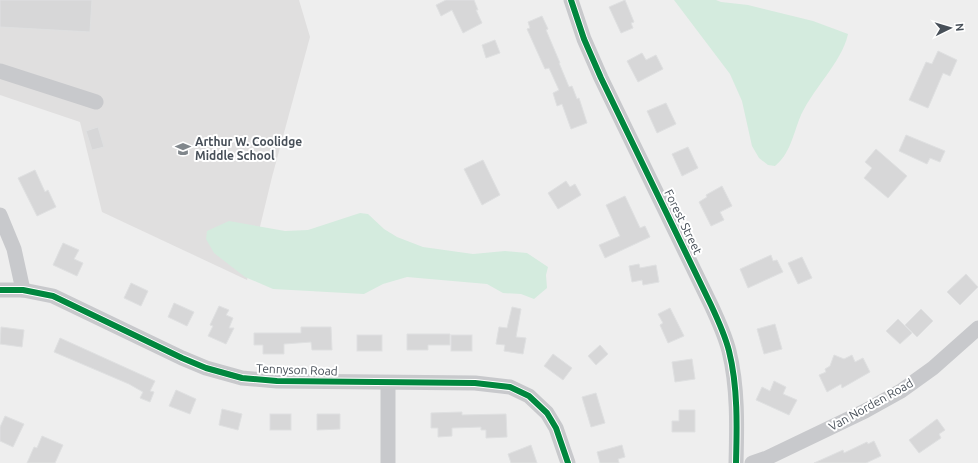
<svg xmlns="http://www.w3.org/2000/svg" width="978" height="463" font-family="Ubuntu,sans-serif">
  <style>
    .education { fill: #e0dfdf }
    .green { fill: #d4ebde }
    .building { fill: #d7d7d8; stroke: #dfe0e1 }
    .lines { fill: none; stroke-linecap: round; stroke-linejoin: round }
    .minor { stroke: #c8c9cc; stroke-width: 15 }
    .cycleway-casing { stroke: #fff; stroke-width: 8 }
    .cycleway { stroke: #00873e; stroke-width: 6 }
    .labels { text-anchor: middle; stroke-width: 4; stroke-linejoin: round; paint-order: stroke }
    .poi-label { font-size: 12px; font-weight: bold; fill: #474f58; stroke: #fff; text-anchor: start }
    .street-label { font-size: 12px; fill: #474f58; stroke: #fff }
  </style>
  <rect width="100%" height="100%" fill="#eee"/>
  <polygon class="education" points="0,0 299,0 310,37 272,177 247,280 102,212 80,122 0,95"/>
  <g class="green">
    <path d="M674 0H716L721 2 748 5 813 21 848 34C842 63 810 91 799 120 793 136 789 155 775 166L768 165 759 158 752 146 742 101 730 74Z"/>
    <polygon points="360,213 368,214 384,229 397,237 423,247 473,254 505,251 527,253 548,267 546,275 547,288 534,299 521,294 503,293 487,284 407,277 383,284 364,294 273,289 245,277 214,253 206,239 207,231 229,221 285,231 308,230"/>
  </g>
  <g class="building">
    <polygon points="0,0 92,0 90,32 0,27"/>
    <polygon points="446,0 474,0 478,10 476,10 482,23 463,33 452,10 441,16 436,5"/>
    <polygon points="625,0 634,22 631,23 633,28 621,33 609,7"/>
    <polygon points="542,16 548,29 546,30 560,63 559,63 569,87 572,86 577,99 579,98 587,123 571,129 562,104 557,106 553,93 559,90 549,68 545,69 527,29 530,28 528,22"/>
    <polygon points="495,40 500,53 486,58 482,45"/>
    <polygon points="938,51 957,60 950,76 943,73 928,108 909,100 926,62 932,64"/>
    <polygon points="642,53 646,60 656,55 663,69 638,82 627,61"/>
    <polygon points="666,103 676,124 657,133 647,111"/>
    <polygon points="98,127 104,147 92,150 86,131"/>
    <polygon points="906,135 945,151 940,162 930,158 927,164 899,151"/>
    <polygon points="688,147 698,168 682,176 672,154"/>
    <polygon points="876,149 907,176 888,198 864,178 872,168 865,162"/>
    <polygon points="483,160 500,195 482,205 464,169"/>
    <polygon points="35,170 45,192 48,190 56,207 37,216 18,178"/>
    <polygon points="566,181 570,187 575,184 581,195 558,209 548,193"/>
    <polygon points="722,186 732,206 720,212 724,220 711,226 699,202 707,197 706,195"/>
    <polygon points="625,196 640,228 645,226 650,237 605,258 599,245 620,236 606,205"/>
    <polygon points="63,243 79,250 74,259 83,263 77,276 53,265"/>
    <polygon points="771,255 773,261 777,260 783,272 748,288 740,269"/>
    <polygon points="802,257 812,278 798,284 788,263"/>
    <polygon points="639,264 640,268 656,265 659,282 643,285 642,280 632,282 629,266"/>
    <polygon points="966,274 978,287 960,305 947,292"/>
    <polygon points="131,283 148,291 141,306 124,298"/>
    <polygon points="174,303 194,312 187,326 168,317"/>
    <polygon points="219,306 229,310 226,315 233,318 229,328 234,328 226,344 208,336 213,326 210,325"/>
    <polygon points="512,307 521,309 516,337 526,338 523,354 504,351 505,345 496,344 499,327 507,328"/>
    <polygon points="670,308 684,336 668,343 660,325 663,323 658,314"/>
    <polygon points="921,309 933,321 917,337 905,325"/>
    <polygon points="898,319 912,333 900,344 886,331"/>
    <polygon points="775,324 782,349 764,354 757,329"/>
    <polygon points="1,327 24,330 22,347 0,344"/>
    <polygon points="301,327 331,327 332,350 312,350 311,342 284,344 284,354 263,354 263,345 254,345 254,333 301,333"/>
    <polygon points="407,334 450,334 450,345 428,345 428,350 407,350"/>
    <rect x="357" y="335" width="25" height="16"/>
    <rect x="451" y="335" width="21" height="16"/>
    <polygon points="60,338 155,381 150,391 154,392 150,402 140,398 143,392 129,384 54,352"/>
    <polygon points="600,345 608,354 596,365 588,356"/>
    <polygon points="553,354 572,368 563,380 544,366"/>
    <polygon points="834,355 844,359 852,355 855,362 863,358 870,372 842,388 841,384 827,392 819,375 826,372 825,369 830,366"/>
    <polygon points="692,359 695,379 675,382 672,362"/>
    <polygon points="774,381 786,387 783,394 797,400 789,415 756,400 762,387 770,391"/>
    <polygon points="176,390 196,399 190,414 169,406"/>
    <polygon points="596,393 605,423 591,427 582,397"/>
    <polygon points="222,409 242,414 238,430 219,425"/>
    <polygon points="679,410 695,410 695,432 672,432 672,421 679,421"/>
    <polygon points="462,412 462,415 506,414 507,437 486,438 486,430 481,430 481,427 452,428 452,436 438,437 438,428 431,428 431,413"/>
    <rect x="270" y="414" width="21" height="16"/>
    <polygon points="317,414 340,414 340,429 317,430"/>
    <polygon points="5,416 24,424 13,447 0,441 0,427"/>
    <polygon points="937,419 945,430 939,434 941,438 919,453 909,440"/>
    <polygon points="42,436 63,445 55,463 27,463 34,447 37,448"/>
    <polygon points="874,441 881,456 866,463 814,463 843,450 844,453 867,442 868,444"/>
    <polygon points="531,445 537,463 511,463 508,454"/>
    <polygon points="622,445 625,457 618,459 619,463 600,463 597,452"/>
  </g>
  <g class="lines">
    <g class="minor">
      <path d="M571 0 584 39 601 78 711 305C718 320 725 335 729 351 738 387 737 427 736 463"/>
      <polyline points="0,71 96,102"/>
      <polyline points="0,215 14,249 23,290"/>
      <polyline points="0,290 23,290 53,296 182,358 206,368 242,378 277,381 475,383 510,387 529,396 547,413 556,428 568,463"/>
      <polyline points="388,383 388,463"/>
      <polyline points="752,463 767,458 865,411 901,391 933,368 978,328"/>
    </g>
    <defs>
      <g id="cycleway">
        <path d="M571 0 584 39 601 78 711 305C718 320 725 335 729 351 738 387 737 427 736 463"/>
        <polyline points="0,290 23,290 53,296 182,358 206,368 242,378 277,381 475,383 510,387 529,396 547,413 556,428 568,463"/>
      </g>
    </defs>
    <use href="#cycleway" class="cycleway-casing"/>
    <use href="#cycleway" class="cycleway"/>
  </g>
  <defs>
    <symbol id="school-bare" viewBox="-9 -9 18 18"><path d="M0-5L7-2L0 1L-7-2ZM-4 1L0 2.5L4 1V4Q0 6-4 4Z" fill="#81878c" stroke="#fff" stroke-width="2.5" paint-order="stroke"/></symbol>
  </defs>
  <g fill-rule="evenodd">
    <use href="#school-bare" x="172" y="138" width="22" height="22"/>
  </g>
  <g class="labels">
    <g class="poi-label">
      <text x="195" y="146">Arthur W. Coolidge<tspan x="195" dy="14">Middle School</tspan></text>
    </g>
    <g class="street-label">
      <text transform="translate(683 222) rotate(64)" y="4">Forest Street</text>
      <text transform="translate(297 370) rotate(2)" y="4">Tennyson Road</text>
      <text transform="translate(871 405) rotate(-29)" y="4">Van Norden Road</text>
    </g>
  </g>
  <g transform="translate(950 28) rotate(85)" stroke="#ffffff" stroke-width="3" paint-order="stroke">
  <path d="M0-3L7 15L0 10L-7 15Z" fill="#474f58"/>
  <text y="-6" font-size="11" font-weight="bold" text-anchor="middle" fill="#474f58">N</text>
  </g>
</svg>
